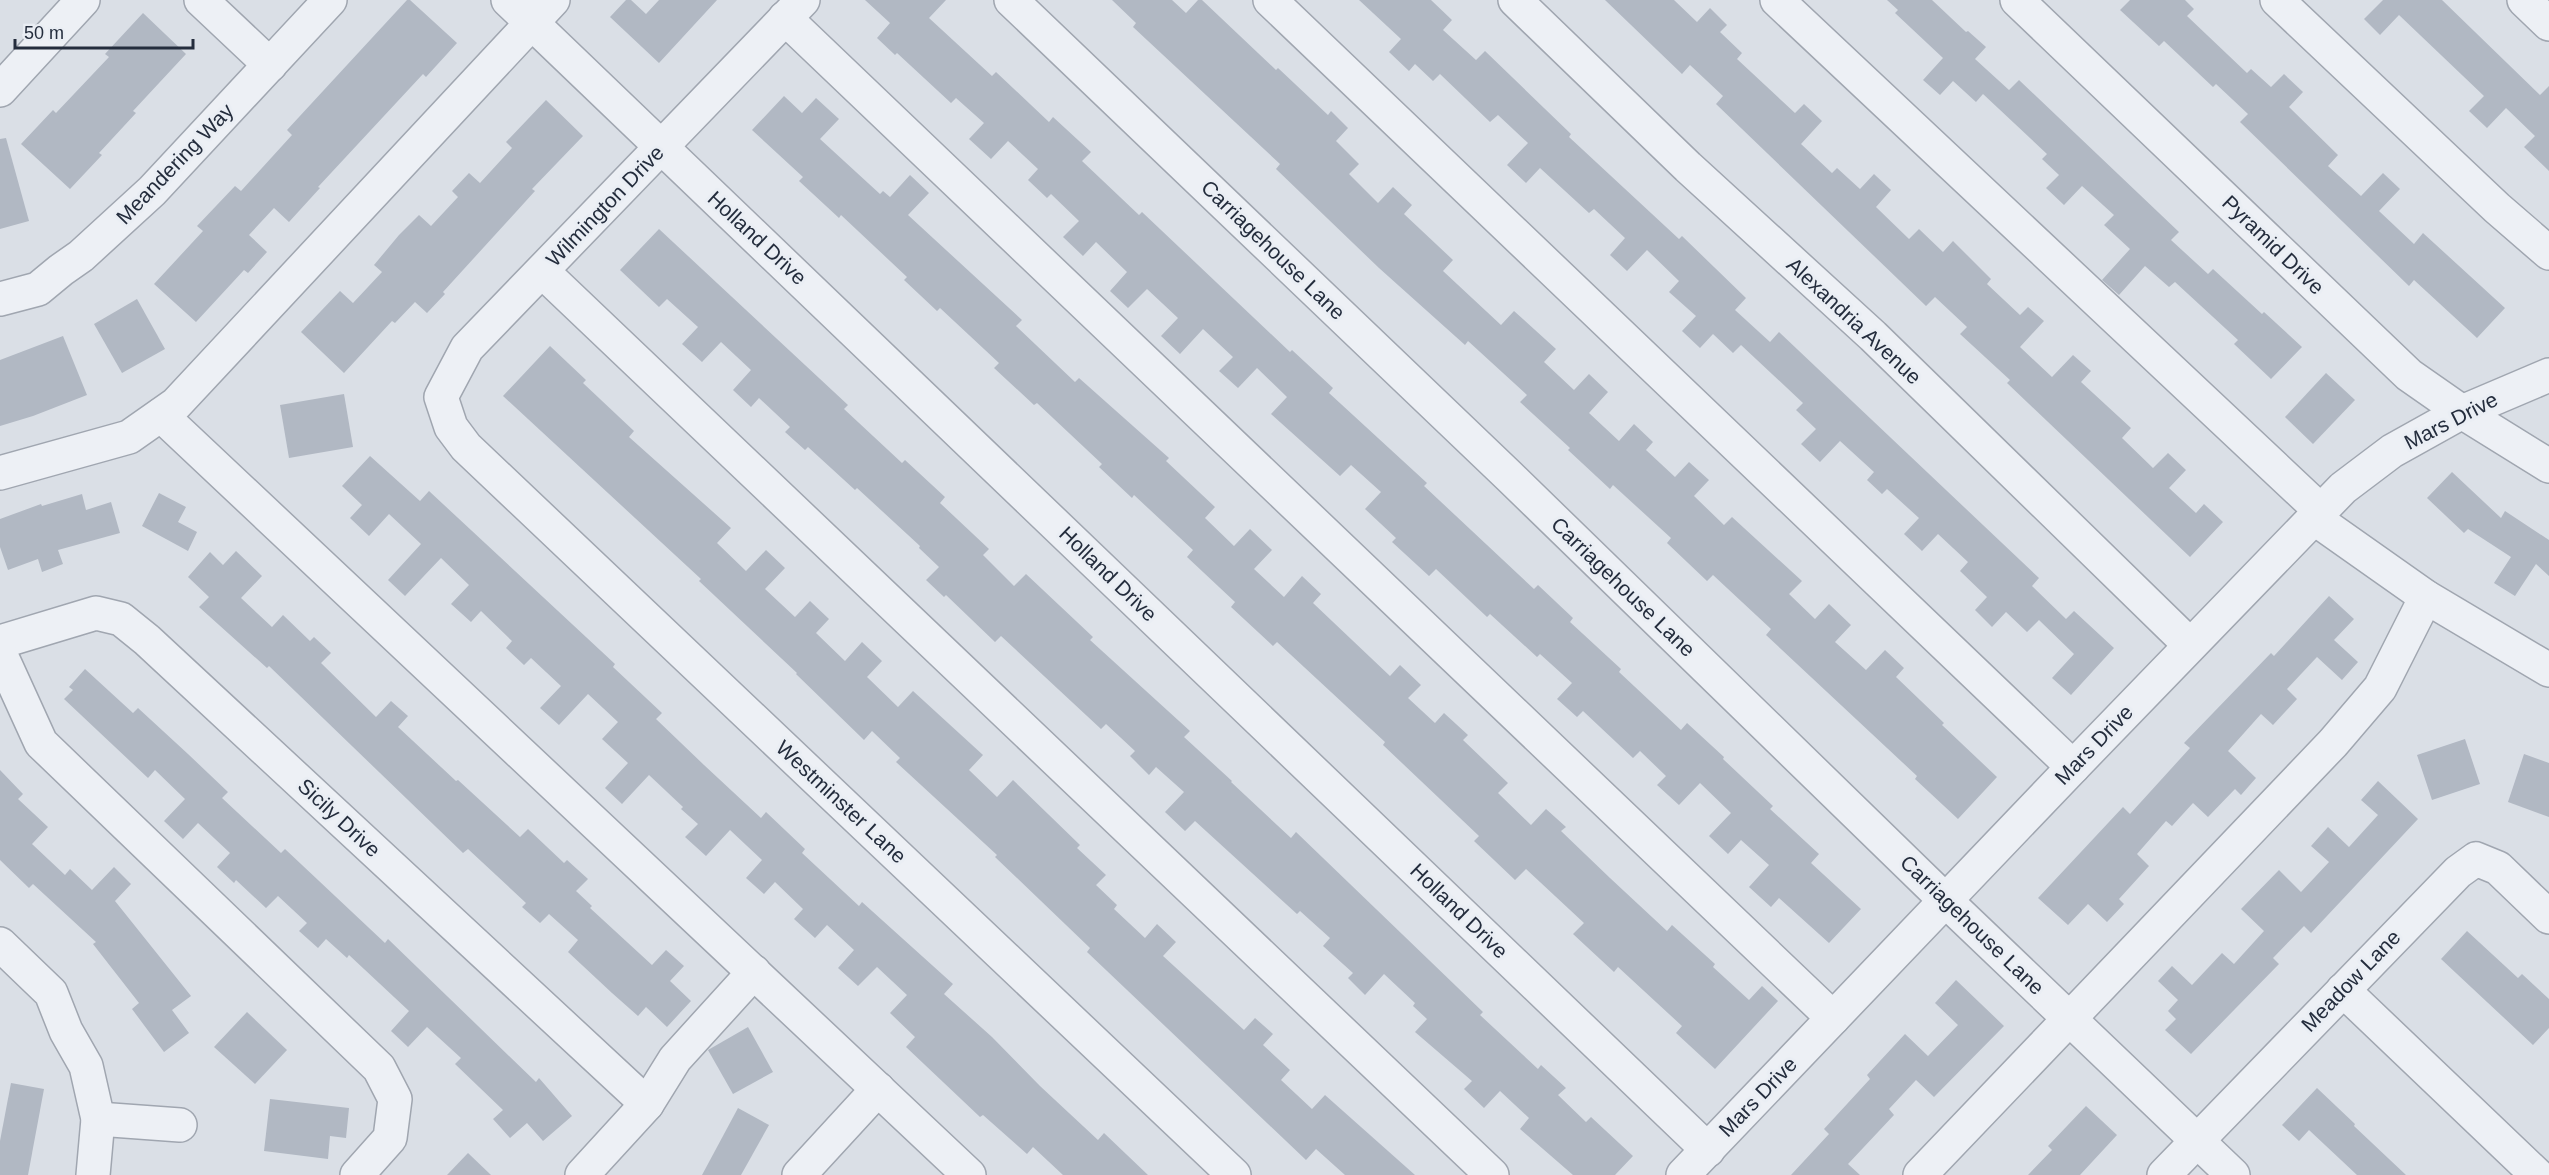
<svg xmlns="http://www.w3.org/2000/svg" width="2549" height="1175" font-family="Helvetica,sans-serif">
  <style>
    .building { fill: #b1b8c3 }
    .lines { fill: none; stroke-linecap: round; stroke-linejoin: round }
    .minor-casing { stroke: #a0a6b0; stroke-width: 36 }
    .minor { stroke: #edf0f5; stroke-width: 33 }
    .labels { text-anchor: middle; stroke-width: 6; stroke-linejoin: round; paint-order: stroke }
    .street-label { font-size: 21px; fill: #242d3d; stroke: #eaeef4 }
  </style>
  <rect width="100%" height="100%" fill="#dadfe6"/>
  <g class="building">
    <polygon points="407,0 410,0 457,43 426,77 423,74 318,187 320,188 289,222 274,208 249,235 267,252 248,273 244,270 196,322 154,284 203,231 197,226 235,186 241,191 292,135 287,130"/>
    <polygon points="626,0 631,0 646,14 659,0 717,0 659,63 610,17"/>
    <polygon points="865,0 946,0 929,18 992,76 996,72 1049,122 1053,117 1091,152 1082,161 1139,215 1142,212 1290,352 1292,350 1333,388 1329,393 1427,483 1424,486 1534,589 1538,585 1573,618 1570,622 1621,669 1619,672 1681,730 1687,723 1724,757 1723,759 1773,806 1770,809 1819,854 1811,863 1861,909 1829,943 1779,898 1771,907 1749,887 1769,865 1741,840 1728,854 1709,836 1731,813 1700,783 1679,805 1657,785 1666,776 1640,751 1633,758 1583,711 1577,717 1557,699 1572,683 1540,654 1537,657 1490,614 1487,617 1436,569 1429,576 1392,542 1396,538 1365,509 1381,492 1351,465 1340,476 1271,414 1287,397 1257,368 1238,388 1219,371 1233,357 1203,329 1180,354 1161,336 1178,318 1147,289 1128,308 1110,291 1127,272 1096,242 1083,256 1063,237 1079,221 1051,194 1047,198 1028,180 1038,169 1008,141 991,159 969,139 984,123 956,98 951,103 897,53 895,55 877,38 890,23"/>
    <polygon points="1112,0 1172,0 1186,13 1198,0 1202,0 1276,70 1278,68 1328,115 1331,111 1348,128 1336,141 1359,164 1349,174 1378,203 1393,187 1412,205 1404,214 1453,260 1443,271 1501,325 1514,311 1556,349 1544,362 1574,390 1589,374 1608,392 1589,413 1619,441 1634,424 1653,442 1646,450 1675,477 1689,462 1709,480 1694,496 1724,525 1732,517 1802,581 1789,594 1815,619 1829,604 1851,625 1835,642 1866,670 1885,650 1904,668 1896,677 1944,723 1942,725 1997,777 1958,819 1915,779 1917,776 1766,635 1771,629 1713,575 1707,581 1667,543 1671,538 1613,485 1610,489 1568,450 1570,448 1520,402 1527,395 1468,341 1465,345 1379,268 1276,169 1280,164 1133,27 1136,23"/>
    <polygon points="1359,0 1431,0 1452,20 1443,30 1476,60 1485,51 1571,134 1569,137 1679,239 1682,236 1746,298 1735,310 1770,342 1779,332 2039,578 2032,586 2066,619 2074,611 2114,648 2071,695 2052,678 2074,654 2039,620 2027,632 2006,612 1992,627 1975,610 1987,597 1960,571 1968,562 1938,534 1922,551 1904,534 1919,518 1887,489 1882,494 1867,480 1874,472 1840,441 1820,462 1801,444 1816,429 1796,410 1803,403 1741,345 1733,353 1713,334 1700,348 1682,331 1696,316 1669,292 1679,281 1647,250 1627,271 1610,255 1625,238 1594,209 1589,213 1540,168 1526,183 1507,165 1528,143 1498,115 1490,122 1440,74 1433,81 1415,64 1409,71 1389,52 1401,39"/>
    <polygon points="1605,0 1674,0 1697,22 1710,8 1727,25 1720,32 1742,53 1737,59 1795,113 1804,104 1822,121 1801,144 1832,173 1837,168 1860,189 1874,174 1891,190 1876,207 1909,239 1919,229 1943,252 1953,241 1991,279 1987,284 2020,315 2028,307 2044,321 2020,347 2052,377 2073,355 2091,371 2081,382 2131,428 2122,438 2153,468 2168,453 2186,470 2169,488 2196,513 2204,504 2223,522 2190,557 2007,383 2010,380 1960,334 1967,327 1935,297 1926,306 1716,104 1723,96 1690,65 1682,74"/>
    <polygon points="1887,0 1932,0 1966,32 1968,31 1986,47 1975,59 2009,90 2019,80 2179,232 2171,240 2208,274 2213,269 2262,314 2264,312 2302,347 2271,379 2234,344 2238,340 2175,282 2169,287 2145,266 2119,295 2102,280 2130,249 2104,225 2114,215 2082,186 2064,205 2046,188 2059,175 2042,159 2047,154 1983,94 1976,102 1953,81 1940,95 1923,80 1943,58 1895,13 1898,10"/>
    <polygon points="2130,0 2185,0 2194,9 2187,16 2247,73 2251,69 2271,87 2284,74 2303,92 2289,107 2338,155 2328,166 2361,196 2383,173 2400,189 2379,211 2414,244 2423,233 2505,308 2477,338 2414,280 2409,286 2240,122 2248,114 2216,84 2213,87 2164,41 2159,46 2120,10"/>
    <polygon points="2383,0 2442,0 2540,95 2549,86 2549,171 2524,147 2535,136 2506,108 2487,128 2469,111 2484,96 2399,15 2380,35 2364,19"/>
    <polygon points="143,13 186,54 133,111 136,113 99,153 102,155 70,189 21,144 53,110 56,113 109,57 105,54"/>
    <polygon points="784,96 802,113 816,98 839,119 820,139 880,194 883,191 890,197 910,175 929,193 908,215 1022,320 1016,326 1075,382 1079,378 1169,458 1166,461 1215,507 1205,518 1234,546 1250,529 1272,550 1254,569 1284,597 1302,576 1321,594 1313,603 1390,676 1400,665 1421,685 1408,698 1435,723 1444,713 1468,735 1463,740 1508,783 1498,793 1531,825 1546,809 1566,827 1561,831 1610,878 1667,931 1672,925 1715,964 1713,967 1749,1000 1762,986 1778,1001 1715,1069 1676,1033 1682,1026 1618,967 1614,972 1573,934 1584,923 1526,869 1515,880 1474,841 1479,836 1383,745 1385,742 1277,642 1273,646 1231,607 1235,602 1187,557 1193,550 1134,495 1132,498 1099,467 1102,464 1037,403 1034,405 994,368 999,363 940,308 937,311 904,280 907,277 841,215 839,218 799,181 803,177 752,130"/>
    <polygon points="546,100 583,136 532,189 535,191 443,292 445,294 427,313 415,302 395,323 392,321 344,373 301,332 340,291 353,303 382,272 374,265 399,235 419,215 431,226 458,197 452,191 469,173 480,183 512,148 506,142"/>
    <polygon points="6,138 29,221 0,229 0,139"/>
    <polygon points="659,229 848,405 844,409 902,463 905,460 945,497 940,503 989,549 983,555 1014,586 1026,574 1093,637 1090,640 1190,731 1184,737 1232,781 1231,782 1291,838 1296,832 1483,1012 1480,1015 1538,1069 1541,1065 1566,1088 1558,1095 1586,1122 1591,1117 1633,1156 1615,1175 1573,1175 1520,1129 1529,1118 1500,1091 1484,1108 1464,1089 1472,1081 1415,1032 1427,1019 1413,1006 1415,1003 1384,974 1365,995 1348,978 1353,973 1323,946 1330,938 1300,911 1297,914 1195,821 1185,831 1165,812 1184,792 1156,767 1149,775 1130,756 1135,751 1106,724 1101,729 1001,636 995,642 946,595 944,597 926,580 939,567 919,548 920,546 857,488 855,490 808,447 805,450 785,432 790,427 759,398 751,407 733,390 751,370 721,342 702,362 682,344 698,327 667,299 659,307 620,270"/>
    <polygon points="137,299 165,349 122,373 94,324"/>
    <polygon points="63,336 87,395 33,416 0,426 0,360"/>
    <polygon points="550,346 586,380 583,383 634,431 629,437 731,528 717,543 746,571 766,550 785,568 765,589 795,617 810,601 829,619 816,633 845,661 862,642 882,661 867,677 898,707 913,691 983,755 969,770 997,797 1013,780 1080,845 1077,848 1106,875 1096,885 1117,905 1114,909 1145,938 1157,924 1176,942 1163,956 1244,1030 1255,1018 1273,1034 1263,1045 1290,1070 1281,1080 1312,1109 1325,1095 1415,1175 1345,1175 1316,1149 1306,1160 1087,952 1090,948 995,857 997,855 896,762 900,758 872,731 864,740 796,674 797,673 699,581 701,579 503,396"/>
    <polygon points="2326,373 2355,400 2313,444 2285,417"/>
    <polygon points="344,394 353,447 289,458 280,405"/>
    <polygon points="370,456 420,501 429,491 615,664 613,667 662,713 656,719 704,765 761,818 766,812 805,849 802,853 859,906 862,902 953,984 944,994 992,1037 1040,1086 1098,1140 1104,1133 1148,1175 1063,1175 1033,1147 1027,1154 983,1115 980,1117 906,1047 915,1037 890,1013 907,995 877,967 858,986 838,968 854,950 827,925 815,938 794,919 803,909 775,882 764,894 746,878 762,860 730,830 706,856 685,837 698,824 681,809 683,807 649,775 622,804 605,788 628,763 602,739 618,722 588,694 559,725 540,708 561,686 531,658 524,665 506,648 512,641 481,611 471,622 451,604 469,585 441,558 405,596 388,580 421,544 389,514 369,536 350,518 362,505 342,486"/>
    <polygon points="2452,472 2501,518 2505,511 2549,540 2549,576 2536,564 2515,596 2494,583 2511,557 2468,529 2464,533 2427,498"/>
    <polygon points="159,493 186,507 178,522 197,532 188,551 142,526"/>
    <polygon points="82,494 86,510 111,502 120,533 58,550 63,564 42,572 38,559 8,570 0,547 0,519 41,504 42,506"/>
    <polygon points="236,551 262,576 241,598 272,627 283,615 310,641 314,637 331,653 321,663 376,717 391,701 408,716 398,727 456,781 458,780 520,837 528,829 564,863 567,860 588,879 576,891 592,906 590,908 652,965 666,950 684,966 670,981 691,1001 667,1027 646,1007 638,1016 612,993 568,952 578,940 549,914 540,923 522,907 526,903 468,849 463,853 269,666 267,668 199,607 209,597 188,577 210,552 223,565"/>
    <polygon points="2329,596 2354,619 2334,640 2358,662 2342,680 2317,657 2287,689 2297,699 2273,725 2261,714 2228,751 2256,778 2241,795 2235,789 2208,817 2193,803 2172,826 2166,821 2137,854 2149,866 2119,899 2124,904 2107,922 2088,904 2068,925 2038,898 2123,807 2130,814 2190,748 2184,743 2271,653 2274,656"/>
    <polygon points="85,669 133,713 138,708 188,754 228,792 222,798 281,853 285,849 385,943 388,939 536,1082 539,1078 572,1116 543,1141 527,1123 510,1138 493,1119 503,1110 455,1064 461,1058 427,1027 408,1047 391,1031 409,1011 349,955 347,958 326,939 318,948 299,931 307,923 278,896 266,908 236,880 234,883 217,867 230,853 198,823 183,839 164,821 185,799 155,770 148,778 64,699 73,690 69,687"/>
    <polygon points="2465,739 2480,784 2432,800 2417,755"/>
    <polygon points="2524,754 2549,763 2549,817 2508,802"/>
    <polygon points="0,770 23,794 18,799 48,827 32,844 65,875 70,869 92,890 114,867 131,884 115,901 191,996 172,1010 189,1033 164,1052 132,1009 139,1003 93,944 96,942 33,884 29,888 0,860"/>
    <polygon points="2378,781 2418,819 2311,933 2304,926 2273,958 2279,964 2191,1054 2165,1030 2176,1019 2168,1011 2178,1000 2158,981 2172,966 2192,985 2222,953 2234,964 2264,931 2241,909 2279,870 2301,892 2329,862 2311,846 2328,827 2349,847 2378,815 2361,800"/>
    <polygon points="2467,931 2518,978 2522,974 2549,999 2549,1028 2533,1045 2441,959"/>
    <polygon points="1956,980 2004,1026 1934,1097 1916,1080 1889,1109 1894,1115 1848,1164 1860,1175 1791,1175 1829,1134 1824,1129 1870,1079 1867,1075 1905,1034 1928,1056 1958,1025 1935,1003"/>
    <polygon points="247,1012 287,1050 255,1084 214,1047"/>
    <polygon points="748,1027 773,1072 733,1094 708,1050"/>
    <polygon points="11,1083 44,1089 28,1175 0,1175 0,1141"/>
    <polygon points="2317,1088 2355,1124 2354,1126 2406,1175 2357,1175 2309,1130 2299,1141 2282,1125"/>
    <polygon points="270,1099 349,1108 346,1138 330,1136 328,1159 264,1151"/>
    <polygon points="2086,1106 2117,1135 2080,1175 2028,1175 2052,1150 2048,1146"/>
    <polygon points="738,1108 769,1125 741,1175 702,1175"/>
    <polygon points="468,1153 491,1175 447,1175"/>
  </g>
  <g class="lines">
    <defs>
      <g id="minor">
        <polyline points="201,0 270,65"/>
        <polyline points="508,0 1708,1150"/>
        <polyline points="803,0 467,348 441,397 451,427 466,447 1234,1175"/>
        <polyline points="1011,0 1509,476 1945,900 2233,1175"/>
        <polyline points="1270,0 2073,767"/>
        <polyline points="1515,0 1688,167 1873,336 2190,645"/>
        <polyline points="1777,0 2321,511"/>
        <polyline points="2017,0 2409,375 2462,412 2549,466"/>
        <polyline points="2277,0 2497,208 2549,253"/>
        <polyline points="2524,0 2549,24"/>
        <polyline points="785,18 1833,1018"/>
        <polyline points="0,90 83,0"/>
        <polyline points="542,271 1492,1175"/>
        <polyline points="0,299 38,289 61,270 81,256 152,191 330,0"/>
        <polyline points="161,415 969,1175"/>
        <polyline points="0,473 129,437 176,404 553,0"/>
        <polyline points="2314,518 2426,597 2549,670"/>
        <polyline points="0,642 96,613 121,619 147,640 647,1104"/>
        <polyline points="0,653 41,743 379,1068 395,1099 390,1138 357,1175"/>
        <polyline points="0,944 51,993 66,1031 86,1066 98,1119 93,1175"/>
        <polyline points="2343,990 2537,1175"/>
        <polyline points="98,1119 180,1125"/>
        <polyline points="582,1175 647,1104 675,1059 754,972"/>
        <polyline points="799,1175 878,1089"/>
        <polyline points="1683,1175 2073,767 2343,488 2392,451 2462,412 2549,375"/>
        <polyline points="1920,1175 2333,743 2380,688 2426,597"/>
        <polyline points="2164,1175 2458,872 2476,859 2498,868 2549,917"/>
      </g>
    </defs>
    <use href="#minor" class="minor-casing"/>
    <use href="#minor" class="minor"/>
  </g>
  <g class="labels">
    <g class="street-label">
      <text transform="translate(175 164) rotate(-46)" y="7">Meandering Way</text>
      <text transform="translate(605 206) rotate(-46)" y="7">Wilmington Drive</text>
      <text transform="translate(757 238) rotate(43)" y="7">Holland Drive</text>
      <text transform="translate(2273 245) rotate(44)" y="7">Pyramid Drive</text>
      <text transform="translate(1273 250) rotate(44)" y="7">Carriagehouse Lane</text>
      <text transform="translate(1854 321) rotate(43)" y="7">Alexandria Avenue</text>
      <text transform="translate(2451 421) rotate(-27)" y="7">Mars Drive</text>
      <text transform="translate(1108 574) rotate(44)" y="7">Holland Drive</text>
      <text transform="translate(1623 587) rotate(44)" y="7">Carriagehouse Lane</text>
      <text transform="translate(2094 745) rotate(-46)" y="7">Mars Drive</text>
      <text transform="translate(841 802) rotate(43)" y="7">Westminster Lane</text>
      <text transform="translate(339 818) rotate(43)" y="7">Sicily Drive</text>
      <text transform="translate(1459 911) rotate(44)" y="7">Holland Drive</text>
      <text transform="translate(1972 925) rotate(44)" y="7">Carriagehouse Lane</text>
      <text transform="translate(2351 981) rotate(-46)" y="7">Meadow Lane</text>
      <text transform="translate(1758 1097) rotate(-46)" y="7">Mars Drive</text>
    </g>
  </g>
  <path d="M15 39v9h178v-9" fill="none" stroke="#242d3d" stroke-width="3"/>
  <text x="24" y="39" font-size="18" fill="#242d3d" stroke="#eaeef4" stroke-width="4.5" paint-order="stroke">50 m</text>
</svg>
